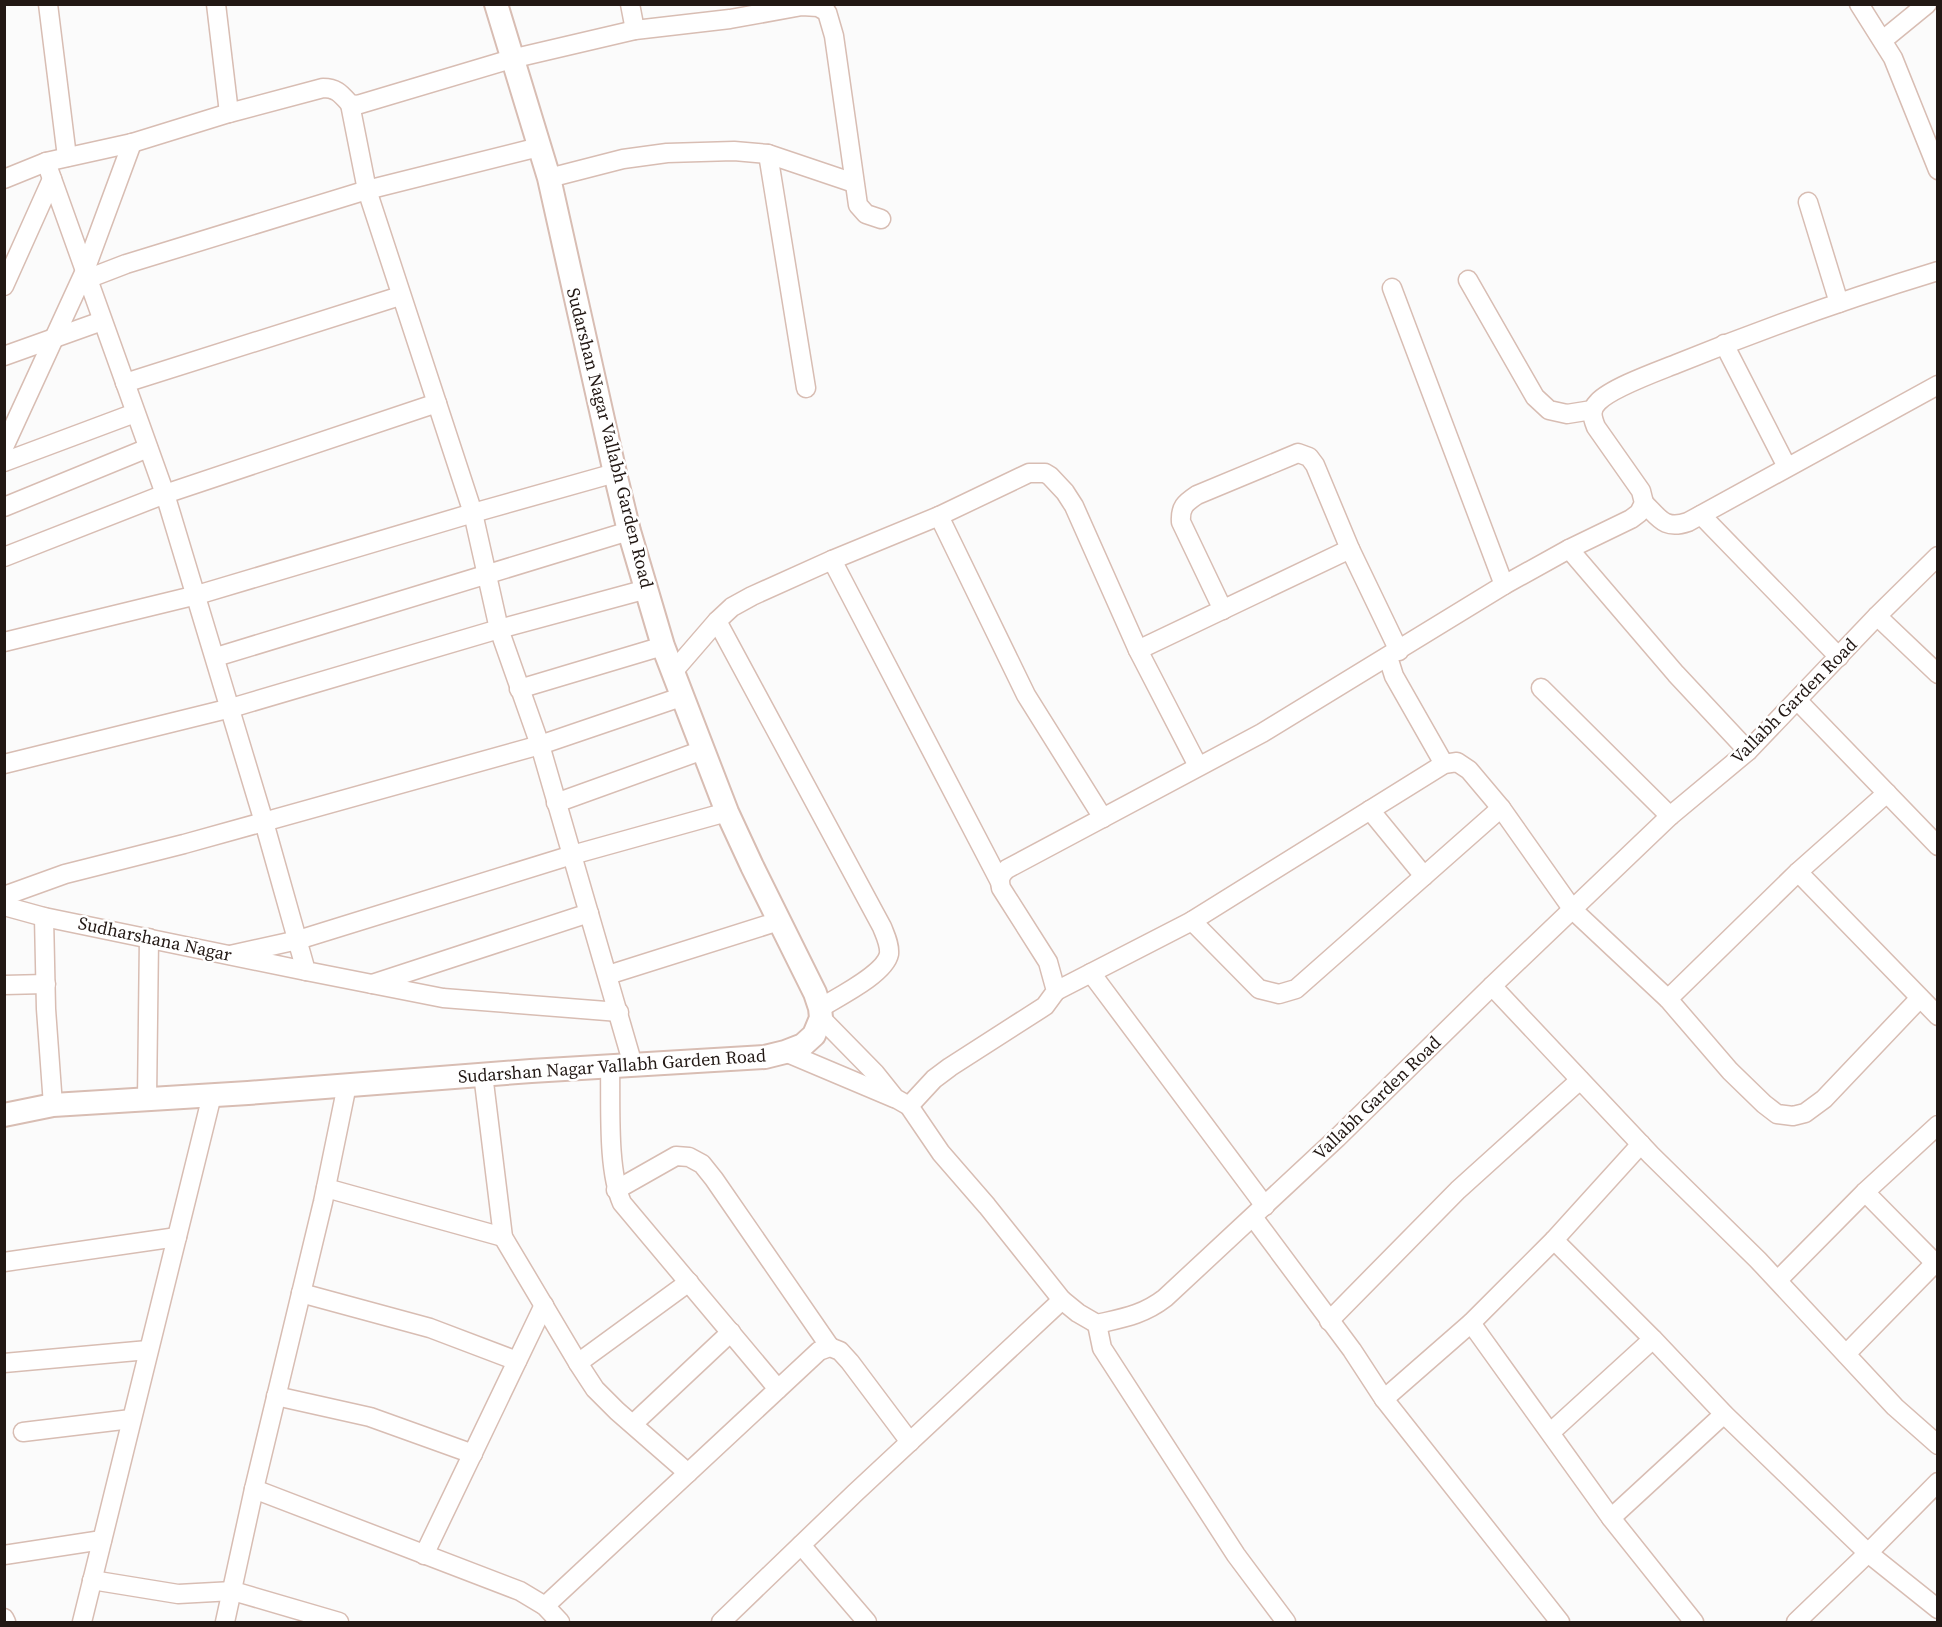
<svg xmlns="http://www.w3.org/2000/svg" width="1942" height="1627" font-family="'Source Serif 4',serif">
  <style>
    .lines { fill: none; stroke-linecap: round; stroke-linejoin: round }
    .minor-casing { stroke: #d8bdb3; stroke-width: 21 }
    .tertiary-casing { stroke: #d8bdb3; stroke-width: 26 }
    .minor { stroke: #fff; stroke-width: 18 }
    .tertiary { stroke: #fff; stroke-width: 22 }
    .labels { text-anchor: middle; stroke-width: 5; stroke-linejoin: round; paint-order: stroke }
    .street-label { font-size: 18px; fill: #221814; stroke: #fff }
  </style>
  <rect width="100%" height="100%" fill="#fbfbfb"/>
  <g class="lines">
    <defs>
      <g id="minor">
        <polyline points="48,4 67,157"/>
        <polyline points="216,4 229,113"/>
        <polyline points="630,4 635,30"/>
        <polyline points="1859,4 1893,58 1938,170"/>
        <polyline points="1883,40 1927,4"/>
        <polyline points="350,104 367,190 473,513 499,629 540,745 633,1065"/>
        <polyline points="768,154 806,388"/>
        <polyline points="46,162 165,494 264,822 306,971 443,998 619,1012"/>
        <polyline points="549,178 623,159 667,153 734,151 768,154 854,183"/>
        <path d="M4 179 46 162 132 143 229 113 323 88C337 88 341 94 350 104L357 105 511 59 635 30 730 19 802 6 818 7 827 12 834 36 858 205 866 214 881 219"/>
        <polyline points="1808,202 1839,303"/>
        <polyline points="87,279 126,264 367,190 539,147"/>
        <polyline points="1468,280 1535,397 1549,410 1567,414 1592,410"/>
        <polyline points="4,286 52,179"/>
        <polyline points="1392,288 1504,585"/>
        <polyline points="1724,344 1787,467"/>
        <polyline points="4,356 102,321"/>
        <polyline points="125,383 400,296"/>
        <polyline points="4,447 84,273 132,143"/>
        <polyline points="4,462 135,413"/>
        <path d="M1644 503C1660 519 1665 530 1688 522L1938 385"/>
        <polyline points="4,507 148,448"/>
        <polyline points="1701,515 1839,657"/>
        <polyline points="939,516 1026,695 1103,818"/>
        <polyline points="1569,549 1676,674 1748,751"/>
        <polyline points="4,557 165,494 437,403"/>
        <polyline points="832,560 999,880"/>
        <path d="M1223 610 1181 522C1180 507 1185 503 1197 495L1298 453 1309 457 1315 465 1350 549 1399 651"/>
        <polyline points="1877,616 1938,674"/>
        <path d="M717 621 882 927C885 935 890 944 889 954 885 974 838 997 820 1008"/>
        <polyline points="4,642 197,595 473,513 615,473"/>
        <polyline points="1138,650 1350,549"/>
        <polyline points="216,657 629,531"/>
        <polyline points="1388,657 1394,676 1444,764"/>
        <polyline points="672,673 717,621 732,607 752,596 832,560 939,516 1029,473 1045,473 1050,476 1065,492 1074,506 1138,650 1198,766"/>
        <polyline points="1541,688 1670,816"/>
        <polyline points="519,689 663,646"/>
        <polyline points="1797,700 1938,846"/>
        <polyline points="4,764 231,708 499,629 647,589"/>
        <polyline points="556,803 703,750"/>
        <polyline points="1370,810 1424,876"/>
        <polyline points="1798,872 1938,1016"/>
        <polyline points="4,896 65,874 184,844 540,745 681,697"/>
        <polyline points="4,906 44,917 306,971"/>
        <polyline points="44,917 46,1009 53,1105"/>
        <polyline points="1192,921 1444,764 1457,762 1469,770 1501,808 1573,910 1668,999 1730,1071 1764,1104 1777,1114 1793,1116 1805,1113 1824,1099 1920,998"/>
        <polyline points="230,955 298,940 572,855 727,812"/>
        <polyline points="1091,973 1265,1206"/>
        <polyline points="608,975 779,921"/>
        <polyline points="372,984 589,913"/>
        <polyline points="4,985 46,984"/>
        <polyline points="1492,986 1651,1155 1758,1260 1895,1407 1938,1445"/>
        <polyline points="1056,991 1192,921 1259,989 1279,994 1296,989 1501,808"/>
        <polyline points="1668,999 1798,872 1887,793"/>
        <path d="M821 1018 875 1073 895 1098 909 1106 941 1153 987 1206 1062 1300 1078 1313 1097 1324C1123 1318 1143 1315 1165 1298L1337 1138 1492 986 1670 816 1748 751 1877 616 1938 556"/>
        <polyline points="785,1052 894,1098"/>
        <path d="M610 1066C611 1105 607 1169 622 1203L778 1389"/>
        <polyline points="483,1074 503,1237 578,1363 595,1389 617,1411 688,1473"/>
        <polyline points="147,1100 149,938"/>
        <path d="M909 1106 934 1079 950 1067 1045 1006 1056 991 1048 962 1001 888C999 879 1000 875 1007 869L1262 733 1504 585 1569 549 1631 519 1639 513 1644 503 1641 491 1596 427C1592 417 1590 410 1598 402 1611 388 1656 372 1676 364 1762 329 1849 298 1938 271"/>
        <polyline points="326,1188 503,1237"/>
        <polyline points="616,1190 676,1156 689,1157 702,1164 714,1179 830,1347"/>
        <polyline points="1865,1192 1938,1266"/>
        <polyline points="1253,1217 1352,1350 1384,1399 1560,1622"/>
        <polyline points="1554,1240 1653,1339 1724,1414 1843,1529 1868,1553 1938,1609"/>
        <polyline points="4,1262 177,1237"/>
        <polyline points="1778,1280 1865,1192 1938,1125"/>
        <polyline points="301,1293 430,1328 517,1361"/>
        <polyline points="1329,1321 1458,1190 1580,1080"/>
        <polyline points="1471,1323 1611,1518 1694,1622"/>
        <polyline points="1097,1324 1102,1348 1236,1555 1286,1622"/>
        <polyline points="1846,1354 1938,1260"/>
        <polyline points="4,1363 148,1350"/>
        <polyline points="578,1363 689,1282"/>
        <polyline points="276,1396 370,1417 473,1454"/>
        <polyline points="1384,1399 1471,1323 1554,1240 1641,1144"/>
        <polyline points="633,1424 731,1332"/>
        <polyline points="23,1432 131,1419"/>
        <polyline points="1551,1432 1653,1339"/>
        <polyline points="254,1489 520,1591 545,1606 560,1622"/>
        <polyline points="1611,1518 1724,1414"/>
        <polyline points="801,1545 867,1622"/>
        <polyline points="4,1555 102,1540"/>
        <polyline points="424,1555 544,1305"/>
        <polyline points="92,1580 178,1594 233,1591 339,1622"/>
        <polyline points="545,1606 819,1351 830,1347 840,1351 850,1362 910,1442"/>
        <polyline points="4,1618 6,1622"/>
        <polyline points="82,1622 212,1095"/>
        <polyline points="225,1622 254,1489 323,1202 347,1085"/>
        <polyline points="721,1622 855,1493 1062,1300"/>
        <polyline points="1796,1622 1868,1553 1938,1482"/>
      </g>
      <polyline id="tertiary" points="4,1115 53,1105 248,1093 531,1071 765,1057 785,1052 803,1045 814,1035 821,1018 820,1008 815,993 752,866 727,812 663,646 629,531 615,473 549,178 496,4"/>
    </defs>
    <use href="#minor" class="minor-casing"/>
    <use href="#tertiary" class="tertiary-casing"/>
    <use href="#minor" class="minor"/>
    <use href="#tertiary" class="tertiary"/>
  </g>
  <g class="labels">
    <g class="street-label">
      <text transform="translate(610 438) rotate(76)" y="6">Sudarshan Nagar Vallabh Garden Road</text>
      <text transform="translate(1794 701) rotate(-45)" y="6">Vallabh Garden Road</text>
      <text transform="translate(155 939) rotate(12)" y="6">Sudharshana Nagar</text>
      <text transform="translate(612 1066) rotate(-4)" y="6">Sudarshan Nagar Vallabh Garden Road</text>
      <text transform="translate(1377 1098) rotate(-44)" y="6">Vallabh Garden Road</text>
    </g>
  </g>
  <rect width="1942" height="1627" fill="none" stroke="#221814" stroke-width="12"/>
</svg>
